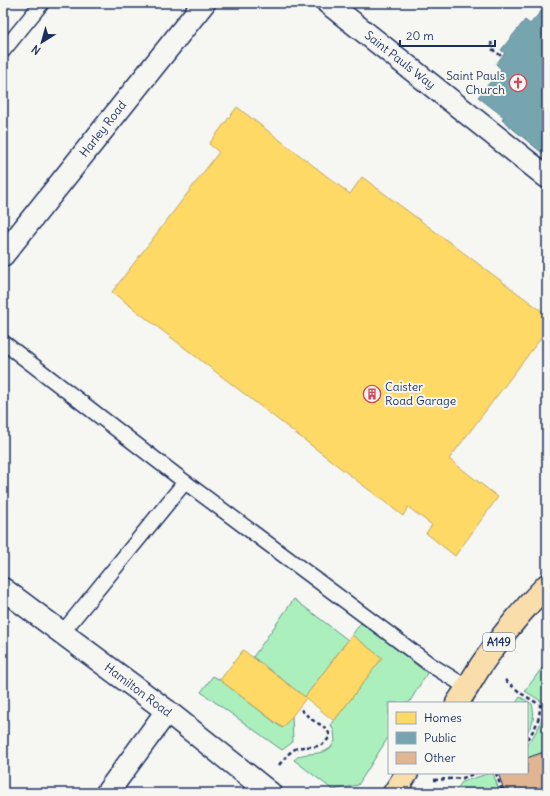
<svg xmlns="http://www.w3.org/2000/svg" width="550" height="796" font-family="Delius,sans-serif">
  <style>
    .green { fill: #abf0bc; stroke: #63908d }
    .homes { fill: #ffd966; stroke: #bba664 }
    .public { fill: #76a5af; stroke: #5b8297 }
    .building { fill: #e1b592; stroke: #1b2f5e }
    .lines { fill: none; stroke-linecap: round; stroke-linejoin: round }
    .lane-casing { stroke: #1b2f5e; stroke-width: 17 }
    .street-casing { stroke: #1b2f5e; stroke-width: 25 }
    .primary-casing { stroke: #1b2f5e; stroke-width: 25 }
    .path { stroke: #1b2f5e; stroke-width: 2.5; stroke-dasharray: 4 3; stroke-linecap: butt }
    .lane { stroke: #f6f6f2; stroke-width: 14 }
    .street { stroke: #f6f6f2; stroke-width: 22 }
    .primary { stroke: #f9deab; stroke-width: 22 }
    .labels { text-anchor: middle; stroke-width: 4; stroke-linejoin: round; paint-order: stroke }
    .shield { fill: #f6f6f2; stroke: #5d6b8a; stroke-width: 1 }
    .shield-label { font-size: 11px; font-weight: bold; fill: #1b2f5e }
    .street-label { font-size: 12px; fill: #1b2f5e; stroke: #f6f6f2 }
    .poi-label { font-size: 12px; fill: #1b2f5e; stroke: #f6f6f2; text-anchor: end }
  </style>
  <rect width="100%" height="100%" fill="#f6f6f2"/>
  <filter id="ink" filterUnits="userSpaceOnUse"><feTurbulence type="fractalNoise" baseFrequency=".025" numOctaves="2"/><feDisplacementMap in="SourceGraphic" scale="8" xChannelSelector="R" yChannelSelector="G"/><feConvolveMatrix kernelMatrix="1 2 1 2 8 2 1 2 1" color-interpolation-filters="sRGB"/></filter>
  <g filter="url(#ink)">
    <g class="green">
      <polygon points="294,599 348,640 305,697 253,657"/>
      <path d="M361 623 368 627 427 673 409 703H389V736L358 785 333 790 294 760C303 750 318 757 329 749 331 748 333 744 335 741L334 731 331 725 382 658 352 635Z"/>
      <polygon points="547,661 547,705 525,691"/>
      <polygon points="213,676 220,680 282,728 292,716 293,742 282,750 201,692"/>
      <path d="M520 697 532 704C535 715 534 723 527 732V703H516Z"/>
      <path d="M543 716H547V751L527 758V744C535 735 540 726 543 716Z"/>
      <polygon points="490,773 493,773 500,793 454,793 462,782"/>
    </g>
    <g class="homes">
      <polygon points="237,107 350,194 362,177 547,315 547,330 449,459 498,497 455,556 426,533 432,525 408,507 403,516 112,292 219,152 209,144"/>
      <polygon points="352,635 382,658 334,721 306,698 283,728 220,680 243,650 305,697"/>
    </g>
    <polygon class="public" points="543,9 547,13 547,157 502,120 504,117 478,97 501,69 496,64 505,53 501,50 525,20 530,24"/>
    <polygon class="building" points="547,751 547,793 505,793 498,773 527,773 527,758"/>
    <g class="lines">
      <defs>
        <g id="lane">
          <polyline points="3,51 42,3"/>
          <polyline points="3,342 185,482 431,665 468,688"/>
          <polyline points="62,633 185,482"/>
        </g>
        <g id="street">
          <polyline points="328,3 547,177"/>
          <polyline points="3,255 204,3"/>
          <polyline points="3,589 167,711 270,793"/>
          <polyline points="107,793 167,711"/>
        </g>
        <g id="primary">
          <path d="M457 703C467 690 474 675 484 661 503 634 524 608 547 585"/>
          <polyline points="394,793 407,773"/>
        </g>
      </defs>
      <use href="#lane" class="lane-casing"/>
      <use href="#street" class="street-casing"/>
      <use href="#primary" class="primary-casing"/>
      <g class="path">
        <polyline points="491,42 493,50 500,55 503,52"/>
        <polyline points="505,680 522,694 547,709"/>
        <path d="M527 739C536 728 540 719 540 705"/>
        <path d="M279 765C284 759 288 753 295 749 309 743 320 753 330 736 327 727 322 726 314 721 308 717 304 712 299 708"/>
        <polyline points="496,773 503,793"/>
        <polyline points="434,780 463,778 476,773"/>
      </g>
      <use href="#lane" class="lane"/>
      <use href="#street" class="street"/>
      <use href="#primary" class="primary"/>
    </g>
  </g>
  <defs>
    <symbol id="church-ring" viewBox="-11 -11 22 22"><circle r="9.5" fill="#f6f6f2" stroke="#d1495b" stroke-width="1.5"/><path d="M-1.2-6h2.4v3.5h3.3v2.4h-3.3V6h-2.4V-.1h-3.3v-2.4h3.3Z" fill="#d1495b"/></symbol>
    <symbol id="building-ring" viewBox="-11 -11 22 22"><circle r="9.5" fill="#f6f6f2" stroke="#d1495b" stroke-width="1.5"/><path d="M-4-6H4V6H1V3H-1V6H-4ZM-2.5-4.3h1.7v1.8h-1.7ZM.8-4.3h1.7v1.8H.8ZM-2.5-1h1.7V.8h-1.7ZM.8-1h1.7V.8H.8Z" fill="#d1495b"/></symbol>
  </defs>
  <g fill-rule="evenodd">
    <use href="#church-ring" x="508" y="73" width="20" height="20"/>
    <use href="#building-ring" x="362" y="384" width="20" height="20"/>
  </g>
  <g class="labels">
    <rect class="shield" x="483" y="633" width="32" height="18" rx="3"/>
    <g class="shield-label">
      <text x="499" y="646">A149</text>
    </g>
    <g class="street-label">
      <text transform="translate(400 60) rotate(38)" y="4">Saint Pauls Way</text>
      <text transform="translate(103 129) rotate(-52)" y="4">Harley Road</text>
      <text transform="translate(138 690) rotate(37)" y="4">Hamilton Road</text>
    </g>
    <g class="poi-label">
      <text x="505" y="80">Saint Pauls<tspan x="505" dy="14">Church</tspan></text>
      <text x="385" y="391" text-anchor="start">Caister<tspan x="385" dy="14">Road Garage</tspan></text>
    </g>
  </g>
  <rect width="550" height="796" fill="none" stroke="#f6f6f2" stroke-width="16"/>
  <rect x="8" y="8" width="534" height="780" fill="none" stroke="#1b2f5e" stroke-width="1.5" filter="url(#ink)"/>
  <rect x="388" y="702" width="140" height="72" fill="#f6f6f2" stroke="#9ea6b7"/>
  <rect x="396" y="712" width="20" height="12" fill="#ffd966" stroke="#9ea6b7"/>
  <text x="424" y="722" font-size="12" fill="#1b2f5e">Homes</text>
  <rect x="396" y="732" width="20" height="12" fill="#76a5af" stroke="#9ea6b7"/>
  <text x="424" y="742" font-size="12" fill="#1b2f5e">Public</text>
  <rect x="396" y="752" width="20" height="12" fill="#e1b592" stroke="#9ea6b7"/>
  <text x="424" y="762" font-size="12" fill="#1b2f5e">Other</text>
  <g transform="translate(42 42) rotate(217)" stroke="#f6f6f2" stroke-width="3" paint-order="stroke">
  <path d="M0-3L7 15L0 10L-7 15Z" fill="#1b2f5e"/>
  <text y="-6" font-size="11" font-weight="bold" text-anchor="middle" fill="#1b2f5e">N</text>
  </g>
  <path d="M400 40v6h95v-6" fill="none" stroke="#1b2f5e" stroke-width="2"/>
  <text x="406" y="40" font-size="12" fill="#1b2f5e" stroke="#f6f6f2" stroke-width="3" paint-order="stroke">20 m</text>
</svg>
